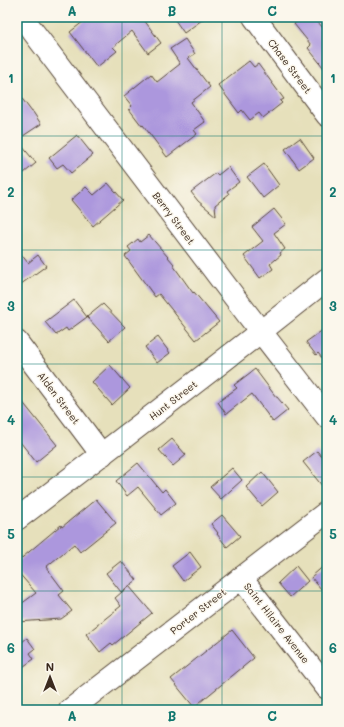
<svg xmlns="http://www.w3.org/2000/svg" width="344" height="727" font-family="Mali,sans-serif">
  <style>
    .building { fill: #ac97dd }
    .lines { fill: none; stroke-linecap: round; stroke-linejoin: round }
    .minor-casing { stroke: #554536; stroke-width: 24 }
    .minor { stroke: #fff; stroke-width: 22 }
    .grid { fill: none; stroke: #0f766e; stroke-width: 1; stroke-opacity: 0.55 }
    .labels { text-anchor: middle; stroke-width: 3; stroke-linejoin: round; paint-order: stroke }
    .street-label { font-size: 10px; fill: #3b2a1e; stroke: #fbf7ec }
    .neatline { fill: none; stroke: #0f766e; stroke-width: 1.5 }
    .grid-label { font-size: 13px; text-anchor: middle; font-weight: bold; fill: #0f766e }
  </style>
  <rect width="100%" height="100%" fill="#fbf7ec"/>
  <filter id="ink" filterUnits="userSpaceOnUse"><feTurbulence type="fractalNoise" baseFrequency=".025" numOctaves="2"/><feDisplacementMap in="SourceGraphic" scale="8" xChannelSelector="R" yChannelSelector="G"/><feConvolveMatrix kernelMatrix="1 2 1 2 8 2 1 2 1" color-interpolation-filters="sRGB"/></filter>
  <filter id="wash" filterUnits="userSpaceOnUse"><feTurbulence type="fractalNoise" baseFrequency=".012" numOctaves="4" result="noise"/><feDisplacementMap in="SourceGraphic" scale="16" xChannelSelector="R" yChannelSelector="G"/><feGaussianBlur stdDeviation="0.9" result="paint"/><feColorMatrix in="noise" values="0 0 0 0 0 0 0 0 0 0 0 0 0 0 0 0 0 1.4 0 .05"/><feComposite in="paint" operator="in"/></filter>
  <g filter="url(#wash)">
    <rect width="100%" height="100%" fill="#e6e0bb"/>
    <g id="blocks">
      <g class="building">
        <polygon points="89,17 148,17 144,20 161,43 148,53 132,31 113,47 117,51 97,67 70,32"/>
        <polygon points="173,17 206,17 184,33"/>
        <polygon points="302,17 314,17 327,33 327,72 308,48 311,45 294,24"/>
        <polygon points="185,39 195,54 188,58 210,87 191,102 205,122 194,130 197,134 167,157 143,125 142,126 129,109 132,106 124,96 151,74 157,82 180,64 170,49"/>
        <polygon points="249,61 254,67 258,64 284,99 280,101 282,103 263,118 259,113 250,120 242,110 239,113 218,85"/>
        <polygon points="17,92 32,112 33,112 41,124 17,140"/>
        <polygon points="77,135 93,155 71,173 63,164 57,168 49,158"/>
        <polygon points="300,138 314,158 299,169 285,149"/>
        <polygon points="17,140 36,163 24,173 17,165"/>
        <polygon points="264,164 279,185 263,198 247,177"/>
        <polygon points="228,167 239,182 227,191 229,194 215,205 216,216 198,201 191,192 216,173 218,175"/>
        <polygon points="108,183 123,200 93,226 71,200 86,187 94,195"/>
        <polygon points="274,209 286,224 274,233 285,249 280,253 281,255 270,264 273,269 260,278 244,256 263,241 252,227"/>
        <polygon points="149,235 174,264 173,265 193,293 194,292 219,322 196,340 159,294 155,297 125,256 131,251 128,247 138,239 140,242"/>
        <polygon points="17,249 28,263 38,255 46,266 17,287"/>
        <polygon points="74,300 87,317 68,331 66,328 56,335 45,322"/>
        <polygon points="103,304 125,327 109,341 87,317"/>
        <polygon points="327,327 327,364 318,353 316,355 306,342"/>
        <polygon points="158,337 170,353 157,363 145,347"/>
        <polygon points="110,365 130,388 112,405 92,382"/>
        <polygon points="255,369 276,397 277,397 288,410 273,422 252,394 226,414 218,402 237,388 234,385"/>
        <polygon points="17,395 57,445 36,462 17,438"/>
        <polygon points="172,439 186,455 173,466 159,450"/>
        <polygon points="317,451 327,463 327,492 303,462"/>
        <polygon points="138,463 162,492 165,489 176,503 161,515 138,487 127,496 116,481"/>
        <polygon points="232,468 242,480 221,499 210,487"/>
        <polygon points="262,472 278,492 262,506 246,487"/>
        <polygon points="96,499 116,523 80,552 74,544 46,567 64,591 59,595 72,611 61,619 17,622 17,607 36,593 17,571 17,562 61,525 62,527"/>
        <polygon points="222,515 240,536 227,547 217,534 218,533 211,524"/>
        <polygon points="190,552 201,567 183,581 172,566"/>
        <polygon points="121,561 137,580 121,592 106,573"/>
        <polygon points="327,563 327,596 311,577"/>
        <polygon points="296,566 308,581 290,597 278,583"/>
        <polygon points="129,586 152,613 113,645 111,643 100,652 86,634 121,606 115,598"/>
        <polygon points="232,630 254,658 194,707 171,679"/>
        <polygon points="17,635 22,642 27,638 35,649 30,653 34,659 17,671"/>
      </g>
    </g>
  </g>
  <g filter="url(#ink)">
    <use href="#blocks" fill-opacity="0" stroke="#554536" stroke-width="1"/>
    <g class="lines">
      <defs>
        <g id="minor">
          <polyline points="22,17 248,315 327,417"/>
          <polyline points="254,17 327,115"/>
          <polyline points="17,342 102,455"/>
          <path d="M17 519C121 440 225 361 327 279"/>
          <polyline points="241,578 327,688"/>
          <polyline points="70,710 327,512"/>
        </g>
      </defs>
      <use href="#minor" class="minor-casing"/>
      <use href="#minor" class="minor"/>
    </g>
  </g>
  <path class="grid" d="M122 17V710M222 17V710M17 136H327M17 250H327M17 364H327M17 477H327M17 591H327"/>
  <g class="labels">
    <g class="street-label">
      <text transform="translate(290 66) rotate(53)" y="4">Chase Street</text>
      <text transform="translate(174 218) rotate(53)" y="4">Berry Street</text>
      <text transform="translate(59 398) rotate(53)" y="4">Alden Street</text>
      <text transform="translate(173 400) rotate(-38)" y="4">Hunt Street</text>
      <text transform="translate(198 611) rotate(-38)" y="4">Porter Street</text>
      <text transform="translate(277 623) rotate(52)" y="4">Saint Hilaire Avenue</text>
    </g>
  </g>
  <rect width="344" height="727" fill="none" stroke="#fbf7ec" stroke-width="44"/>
  <g transform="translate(50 677)" stroke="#fbf7ec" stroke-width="3" paint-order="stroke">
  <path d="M0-3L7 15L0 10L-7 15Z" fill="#3b2a1e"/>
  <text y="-6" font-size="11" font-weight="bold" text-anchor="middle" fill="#3b2a1e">N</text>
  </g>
  <rect x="22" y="22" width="300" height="683" class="neatline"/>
  <g class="grid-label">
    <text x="72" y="16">A</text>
    <text x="172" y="16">B</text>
    <text x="272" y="16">C</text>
    <text x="11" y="83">1</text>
    <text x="333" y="83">1</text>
    <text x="11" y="197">2</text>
    <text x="333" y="197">2</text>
    <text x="11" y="311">3</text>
    <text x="333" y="311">3</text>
    <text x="11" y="425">4</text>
    <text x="333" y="425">4</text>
    <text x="11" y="539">5</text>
    <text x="333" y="539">5</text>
    <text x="11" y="653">6</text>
    <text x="333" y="653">6</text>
    <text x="72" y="721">A</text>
    <text x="172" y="721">B</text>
    <text x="272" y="721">C</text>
  </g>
</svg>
